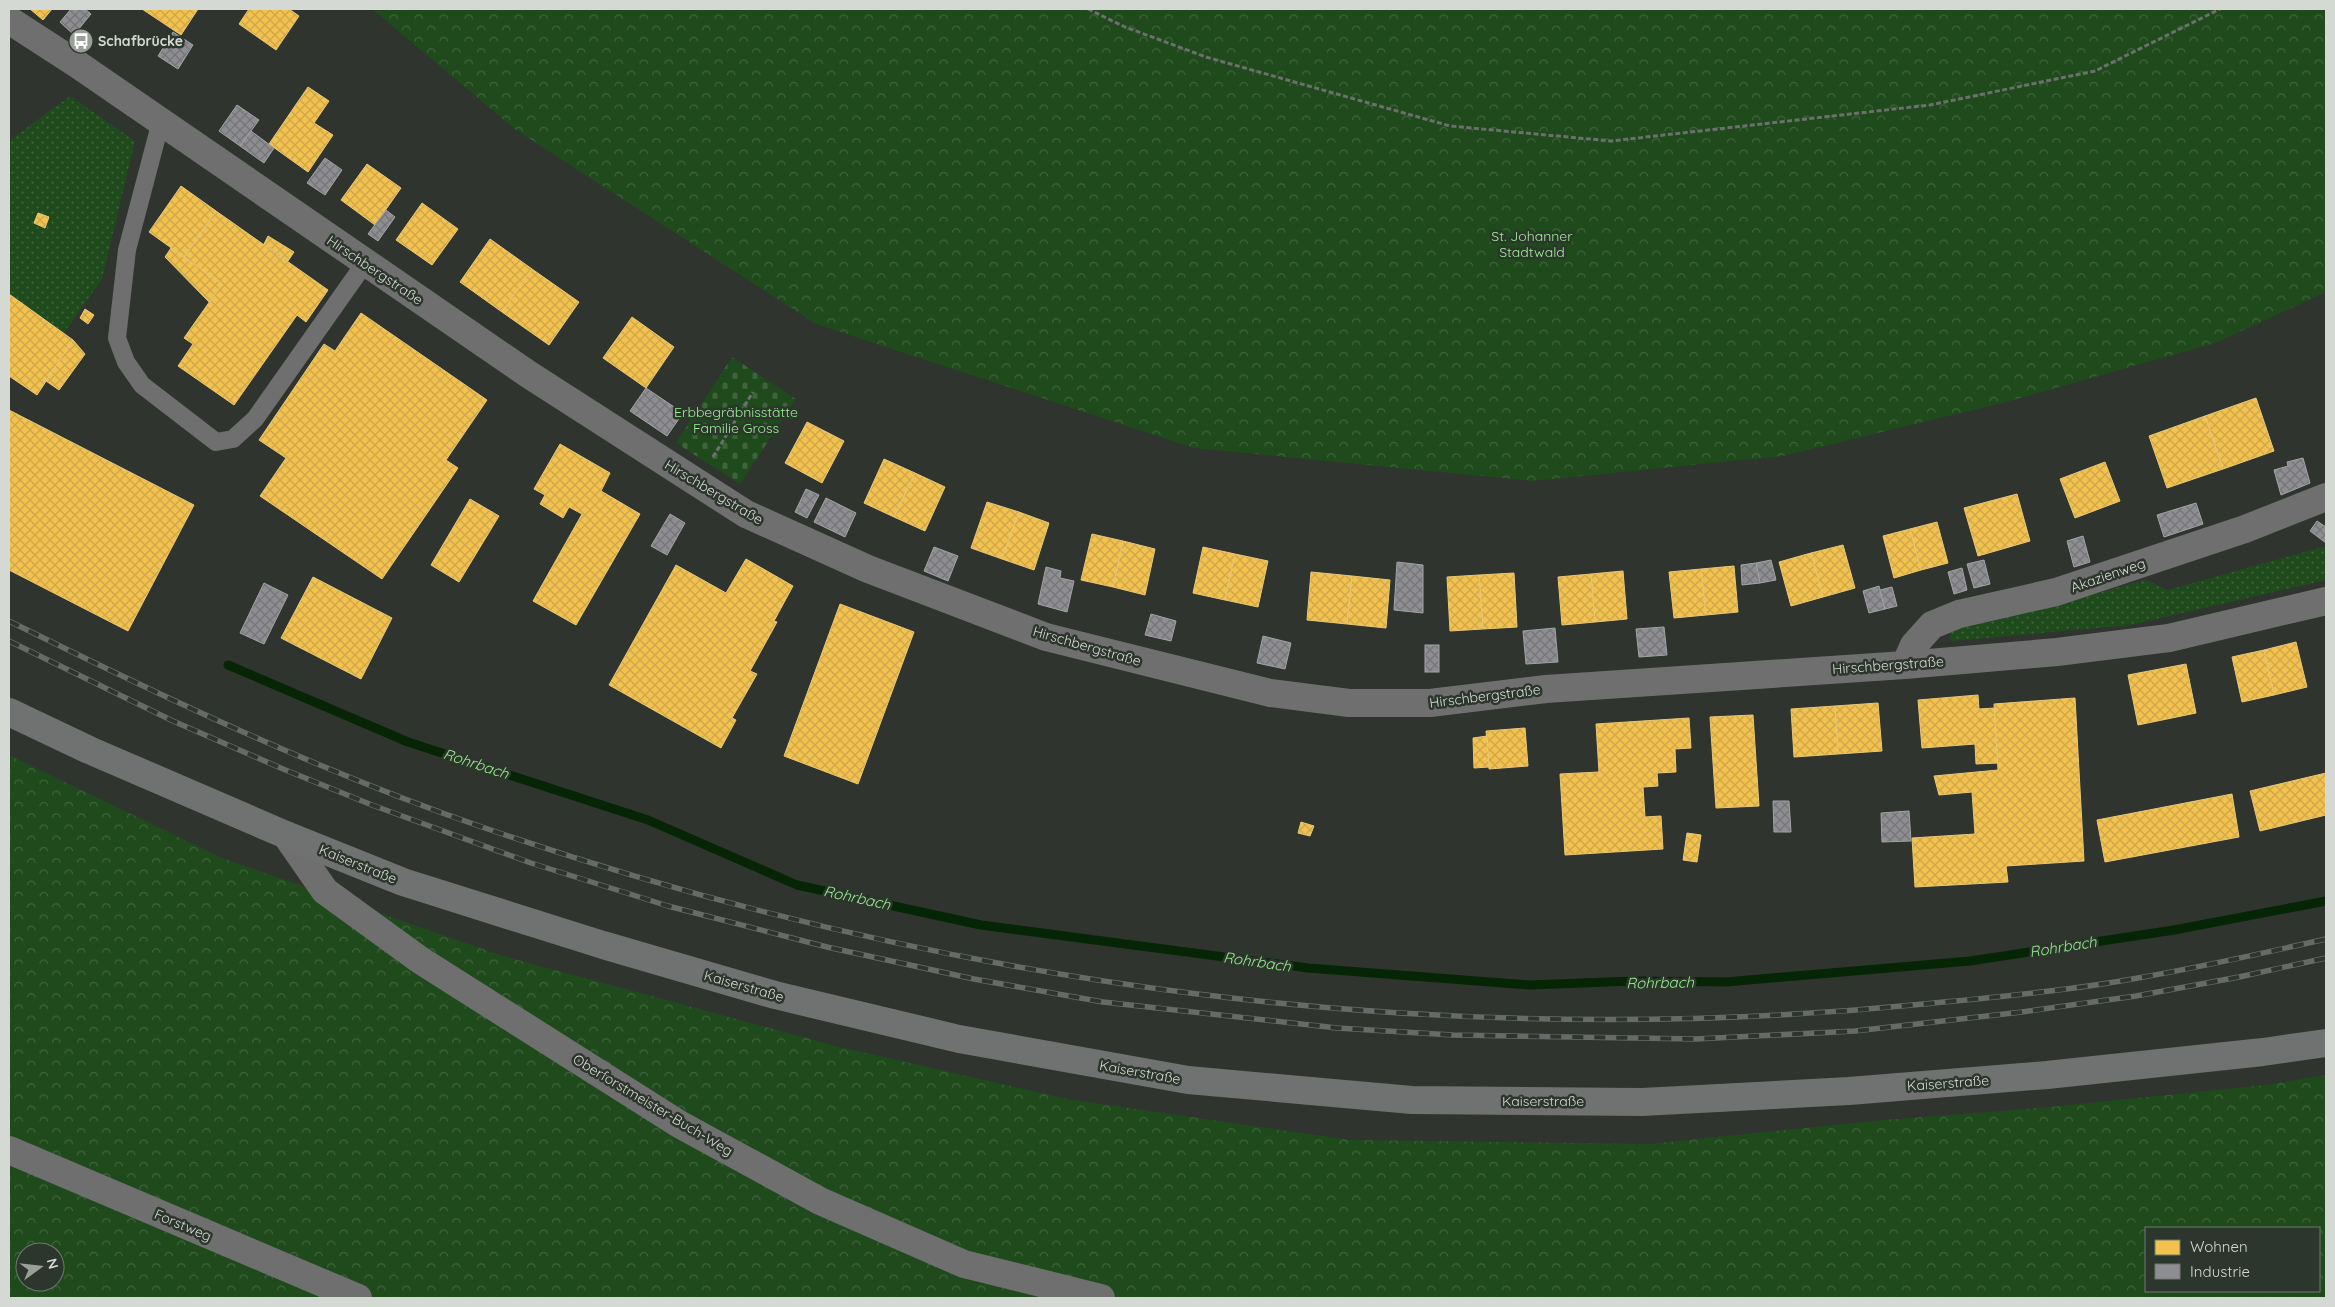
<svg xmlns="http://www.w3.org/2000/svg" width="2335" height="1307" font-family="Quicksand,sans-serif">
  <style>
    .grass { fill: url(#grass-dots) }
    .forest { fill: url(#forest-crowns); fill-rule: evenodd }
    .cemetery { fill: url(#cemetery-stones) }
    .homes { fill: url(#homes-cross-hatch); stroke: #e9c876 }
    .industry { fill: url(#industry-cross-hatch); stroke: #a2a4a6 }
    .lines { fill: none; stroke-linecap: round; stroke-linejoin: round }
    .stream { stroke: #052505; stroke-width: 9 }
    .path { stroke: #6d6f6e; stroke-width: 3; stroke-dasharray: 5 2.5; stroke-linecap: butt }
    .service { stroke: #6f6f70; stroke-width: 18 }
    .minor { stroke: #6f6f70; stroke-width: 28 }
    .tertiary { stroke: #6f6f70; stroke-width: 28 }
    .secondary { stroke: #707171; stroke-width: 28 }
    .rail-casing { stroke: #686a69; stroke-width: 5.5 }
    .rail { stroke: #2d362c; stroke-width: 4; stroke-dasharray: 11; stroke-linecap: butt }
    .labels { text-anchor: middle; stroke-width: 5; stroke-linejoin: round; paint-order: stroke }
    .poi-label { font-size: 14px; font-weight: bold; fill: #d4dad3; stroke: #2d362c; text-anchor: start }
    .park-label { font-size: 14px; fill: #99f291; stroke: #2d362c }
    .street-label { font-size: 14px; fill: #d4dad3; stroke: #2d362c }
    .water-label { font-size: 15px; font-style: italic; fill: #95ee8d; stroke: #2d362c }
  </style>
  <defs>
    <pattern id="grass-dots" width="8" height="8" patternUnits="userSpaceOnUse" patternTransform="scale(1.25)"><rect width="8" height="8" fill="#1f4a1c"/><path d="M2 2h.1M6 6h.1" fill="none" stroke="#3f643c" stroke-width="1.8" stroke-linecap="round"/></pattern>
    <pattern id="forest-crowns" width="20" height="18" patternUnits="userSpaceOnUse" patternTransform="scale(1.25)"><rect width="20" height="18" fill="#1f4a1c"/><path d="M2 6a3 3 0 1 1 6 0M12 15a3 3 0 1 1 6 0" fill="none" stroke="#3f643c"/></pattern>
    <pattern id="cemetery-stones" width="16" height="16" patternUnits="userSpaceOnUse" patternTransform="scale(1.25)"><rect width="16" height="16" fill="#1f4a1c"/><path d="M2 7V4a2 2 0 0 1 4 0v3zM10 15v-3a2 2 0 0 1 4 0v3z" fill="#3f643c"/></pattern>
    <pattern id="homes-cross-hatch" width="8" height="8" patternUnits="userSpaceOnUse" patternTransform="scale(1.25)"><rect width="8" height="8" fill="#f2c14e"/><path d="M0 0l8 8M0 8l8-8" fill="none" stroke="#cea74b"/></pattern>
    <pattern id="industry-cross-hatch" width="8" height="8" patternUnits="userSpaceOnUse" patternTransform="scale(1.25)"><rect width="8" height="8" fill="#8d8d92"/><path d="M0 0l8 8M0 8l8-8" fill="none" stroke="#767679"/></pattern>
  </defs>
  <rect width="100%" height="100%" fill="#2f342e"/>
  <g class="grass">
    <polygon points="70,96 135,141 102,279 64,333 9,294 9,141"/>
    <polygon points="2326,546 2326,580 2130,625 1952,641 1949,638 1952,631 1968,622 2058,604 2145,580 2168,590"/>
  </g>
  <g class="forest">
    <polygon points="372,9 2326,9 2326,292 2215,343 2006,402 1783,456 1533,481 1194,448 816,324 516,130"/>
    <path d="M9 755 222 858 500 955 840 1047 1067 1099 1350 1140 1650 1144 1883 1120 2039 1108 2266 1085 2326 1075V1298H9ZM2146 1228H2319V1291H2146ZM25 1252H55V1282H25Z"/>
  </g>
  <polygon class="cemetery" points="732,357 796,399 740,484 676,443"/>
  <g class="homes">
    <polygon points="30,9 52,9 43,20"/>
    <polygon points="142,9 198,9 181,35"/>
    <polygon points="249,9 289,9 299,16 276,50 239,24"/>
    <polygon points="308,87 329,101 314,123 333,135 308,172 269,144"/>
    <polygon points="367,164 401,188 375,225 341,200"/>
    <polygon points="181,186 216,211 184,257 149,232"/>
    <polygon points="422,203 458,229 432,265 396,240"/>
    <polygon points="216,211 328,290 306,322 297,315 234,405 178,366 193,344 184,338 222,284 184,257"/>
    <polygon points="38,213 49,217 45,228 34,223"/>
    <polygon points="268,236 294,252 288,261 264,244"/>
    <polygon points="490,239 532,269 502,312 460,282"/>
    <polygon points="171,248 222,284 209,302 165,257"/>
    <polygon points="532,269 579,302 549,345 502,312"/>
    <polygon points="9,294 73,340 37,395 9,376"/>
    <polygon points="85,309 94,315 88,324 80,318"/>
    <polygon points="361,313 487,400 446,460 458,468 382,579 260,496 286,458 259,440 324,344 335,351"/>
    <polygon points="632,317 674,347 646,388 603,358"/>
    <polygon points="73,340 85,354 59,390 46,381"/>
    <polygon points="2256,398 2274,451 2223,469 2205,416"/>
    <polygon points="9,410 194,505 128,631 9,570"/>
    <polygon points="2205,416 2223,469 2167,488 2149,436"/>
    <polygon points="807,422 844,441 822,483 785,463"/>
    <polygon points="560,444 610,473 601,491 640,514 576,625 533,601 582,514 569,507 563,518 540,504 545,495 534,489"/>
    <polygon points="884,459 915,473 894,517 864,503"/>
    <polygon points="2105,462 2120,501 2075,518 2060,479"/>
    <polygon points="915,473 945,487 925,531 894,517"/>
    <polygon points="2017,494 2030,541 1978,556 1964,508"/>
    <polygon points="470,499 499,516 459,582 431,565"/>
    <polygon points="987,502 1019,512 1002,559 971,548"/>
    <polygon points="1019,512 1049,523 1034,570 1002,559"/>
    <polygon points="1937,522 1948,563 1921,570 1910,529"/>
    <polygon points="1910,529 1921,570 1894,578 1883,536"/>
    <polygon points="1092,534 1123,541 1113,587 1081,580"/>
    <polygon points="1123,541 1155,549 1145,595 1113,587"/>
    <polygon points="1843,545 1855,588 1823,597 1811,553"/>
    <polygon points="1203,547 1235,554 1225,600 1193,593"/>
    <polygon points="1811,553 1823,597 1791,606 1779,562"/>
    <polygon points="1235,554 1268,561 1258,607 1225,600"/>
    <polygon points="746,559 793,586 774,621 777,622 750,671 757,674 732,718 736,720 721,748 609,685 676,565 726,593"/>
    <polygon points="1734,566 1738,612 1706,615 1701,569"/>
    <polygon points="1701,569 1706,615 1674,618 1669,572"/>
    <polygon points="1623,571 1627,619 1595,622 1591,574"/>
    <polygon points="1311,572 1352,576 1347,624 1307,620"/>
    <polygon points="1514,573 1517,627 1483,629 1479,575"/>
    <polygon points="1591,574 1595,622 1562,625 1558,577"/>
    <polygon points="1479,575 1483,629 1450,631 1447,577"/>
    <polygon points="1352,576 1390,580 1386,628 1347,624"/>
    <polygon points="313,577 392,618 361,679 281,638"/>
    <polygon points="840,604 914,632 858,784 784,756"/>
    <polygon points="2296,642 2307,687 2274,695 2264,650"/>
    <polygon points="2264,650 2274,695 2242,702 2232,657"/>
    <polygon points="2186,664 2196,713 2138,725 2128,675"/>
    <polygon points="1978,695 1979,709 1995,708 1998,763 1976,764 1975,744 1922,748 1918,700"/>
    <polygon points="2075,698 2084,861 2006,866 2008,882 1915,887 1912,838 1975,834 1972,792 1939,795 1934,776 1998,770 1994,704"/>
    <polygon points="1878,703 1882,751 1838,754 1835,706"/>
    <polygon points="1835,706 1838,754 1794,757 1791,709"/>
    <polygon points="1753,715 1759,806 1716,808 1710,717"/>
    <polygon points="1689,718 1691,748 1675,749 1676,772 1657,773 1658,786 1643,787 1645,817 1661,816 1663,849 1565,855 1560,774 1599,772 1596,724"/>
    <polygon points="1525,728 1528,766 1489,769 1486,731"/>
    <polygon points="1487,736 1489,767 1474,768 1473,738"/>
    <polygon points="2326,773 2326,815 2260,831 2250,791"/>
    <polygon points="2232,794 2239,837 2105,862 2097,820"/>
    <polygon points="1301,822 1314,826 1310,836 1298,833"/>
    <polygon points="1687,833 1701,835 1697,862 1683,860"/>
  </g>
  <g class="industry">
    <polygon points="71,9 85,9 91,14 74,35 60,22"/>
    <polygon points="173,32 193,45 178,69 158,56"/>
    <polygon points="237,105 259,120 240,146 219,131"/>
    <polygon points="251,131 274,148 264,163 240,146"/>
    <polygon points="325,158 342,170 325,195 307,183"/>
    <polygon points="386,210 395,217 378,241 368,234"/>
    <polygon points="646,388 683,413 667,436 630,411"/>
    <polygon points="2303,458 2310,483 2281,495 2274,470 2288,466 2287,462"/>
    <polygon points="806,489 819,495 807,518 795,512"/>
    <polygon points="826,498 856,513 845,537 814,522"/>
    <polygon points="2196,503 2203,524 2164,537 2157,515"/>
    <polygon points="670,514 685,523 667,555 651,546"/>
    <polygon points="2317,521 2326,527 2326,543 2310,531"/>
    <polygon points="2083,536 2090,562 2074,567 2067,541"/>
    <polygon points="934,547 958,556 948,581 924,571"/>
    <polygon points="1771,560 1776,580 1760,583 1756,563"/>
    <polygon points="1984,560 1990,584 1974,588 1967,564"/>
    <polygon points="1397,562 1423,565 1423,613 1394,610"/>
    <polygon points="1756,563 1760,583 1742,585 1741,565"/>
    <polygon points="1046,567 1061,571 1060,578 1074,581 1067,612 1038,604"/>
    <polygon points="1962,568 1967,590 1954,594 1948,572"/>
    <polygon points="264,583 288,595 264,644 240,633"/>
    <polygon points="1879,586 1885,609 1869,613 1863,591"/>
    <polygon points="1892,587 1897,606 1885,609 1880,590"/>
    <polygon points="1151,614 1176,621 1171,641 1145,635"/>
    <polygon points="1664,627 1667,655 1639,657 1636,629"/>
    <polygon points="1555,628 1558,662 1526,664 1523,631"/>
    <polygon points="1263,636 1291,643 1285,669 1257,663"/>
    <rect x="1425" y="645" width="14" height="27"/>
    <polygon points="1773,801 1789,801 1791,832 1774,832"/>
    <polygon points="1909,811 1911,841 1882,842 1881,813"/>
  </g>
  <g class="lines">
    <polyline class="stream" points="228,665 408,742 648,820 797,885 981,925 1308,968 1529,985 1634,981 1726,982 1970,961 2174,930 2326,901"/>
    <g class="path">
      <polyline points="1088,9 1125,27 1206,57 1450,126 1611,141 1930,105 2095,71 2220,9"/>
      <polyline points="713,457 753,392"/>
    </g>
    <polyline class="service" points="161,121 127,250 117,338 126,362 142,385 216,442 233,439 255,419 365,263"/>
    <g class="minor">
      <polyline points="9,20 77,64 528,374 746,514 868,569 1046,637 1270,693 1349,703 1430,703 1546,689 1905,665 2057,652 2169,638 2326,601"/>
      <polyline points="1905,665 1914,645 1932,625 1959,614 2056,592 2245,529 2326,497"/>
    </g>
    <g class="tertiary">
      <polyline points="286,835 325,891 420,960 679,1124 820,1201 964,1264 1101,1298"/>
      <polyline points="9,1150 358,1298"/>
    </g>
    <polyline class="secondary" points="9,712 89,750 286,835 403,882 603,945 775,995 959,1039 1188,1080 1412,1100 1642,1102 1849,1091 2047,1075 2263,1052 2326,1043"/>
    <defs>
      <g id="rail">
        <path d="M9 621C163 697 319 771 482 827 945 987 1436 1052 1924 1004 1995 997 2067 991 2138 978 2201 967 2264 953 2326 939"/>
        <polyline points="9,641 173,721 283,769 372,805 531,863 668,906 827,947 974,979 1103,1002 1337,1028 1453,1035 1696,1039 1855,1031 2022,1012 2136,996 2239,977 2326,958"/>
      </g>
    </defs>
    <use href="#rail" class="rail-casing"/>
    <use href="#rail" class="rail"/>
  </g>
  <defs>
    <symbol id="bus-disc" viewBox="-11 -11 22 22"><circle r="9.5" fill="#9aa099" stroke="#2d362c"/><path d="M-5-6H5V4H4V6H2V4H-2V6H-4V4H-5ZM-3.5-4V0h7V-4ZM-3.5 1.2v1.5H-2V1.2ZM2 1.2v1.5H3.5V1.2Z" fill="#fff"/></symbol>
  </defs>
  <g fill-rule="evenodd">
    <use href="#bus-disc" x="67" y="27" width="28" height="28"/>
  </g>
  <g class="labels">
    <g class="poi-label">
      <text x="98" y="46">Schafbrücke</text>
    </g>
    <g class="park-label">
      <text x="1532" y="241">St. Johanner<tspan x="1532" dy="16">Stadtwald</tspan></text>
      <text x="736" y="417">Erbbegräbnisstätte<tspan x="736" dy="16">Familie Gross</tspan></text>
    </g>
    <g class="street-label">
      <text transform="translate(375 270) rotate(34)" y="5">Hirschbergstraße</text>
      <text transform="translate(714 492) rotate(31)" y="5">Hirschbergstraße</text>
      <text transform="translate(2108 575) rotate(-19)" y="5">Akazienweg</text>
      <text transform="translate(1087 646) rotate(16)" y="5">Hirschbergstraße</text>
      <text transform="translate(1888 665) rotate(-4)" y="5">Hirschbergstraße</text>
      <text transform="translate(1485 696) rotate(-7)" y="5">Hirschbergstraße</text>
      <text transform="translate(358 864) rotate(22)" y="5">Kaiserstraße</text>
      <text transform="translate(744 986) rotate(16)" y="5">Kaiserstraße</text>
      <text transform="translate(1140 1072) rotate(10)" y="5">Kaiserstraße</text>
      <text transform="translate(1948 1083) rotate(-4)" y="5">Kaiserstraße</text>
      <text x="1543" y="1106">Kaiserstraße</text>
      <text transform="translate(653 1105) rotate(31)" y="5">Oberforstmeister-Buch-Weg</text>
      <text transform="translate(183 1225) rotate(23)" y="5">Forstweg</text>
    </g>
    <g class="water-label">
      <text transform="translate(476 764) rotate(18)" y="5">Rohrbach</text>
      <text transform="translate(857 898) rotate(12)" y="5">Rohrbach</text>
      <text transform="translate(2063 947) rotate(-9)" y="5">Rohrbach</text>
      <text transform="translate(1257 962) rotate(8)" y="5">Rohrbach</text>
      <text transform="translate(1660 983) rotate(-1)" y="5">Rohrbach</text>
    </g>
  </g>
  <rect width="2335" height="1307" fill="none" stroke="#d4dad3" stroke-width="20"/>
  <rect x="2145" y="1227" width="175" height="65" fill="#2d362c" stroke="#70786f"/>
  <rect x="2155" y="1240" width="25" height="15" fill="#f2c14e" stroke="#70786f"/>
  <text x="2190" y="1252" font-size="15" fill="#d4dad3">Wohnen</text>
  <rect x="2155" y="1264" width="25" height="15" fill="#8d8d92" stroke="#70786f"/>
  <text x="2190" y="1277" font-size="15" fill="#d4dad3">Industrie</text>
  <g transform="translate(40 1267) rotate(75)"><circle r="24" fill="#2d362c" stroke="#70786f"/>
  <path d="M0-4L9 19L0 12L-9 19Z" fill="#9aa099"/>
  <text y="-8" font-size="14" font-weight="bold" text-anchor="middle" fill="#d4dad3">N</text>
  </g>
</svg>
